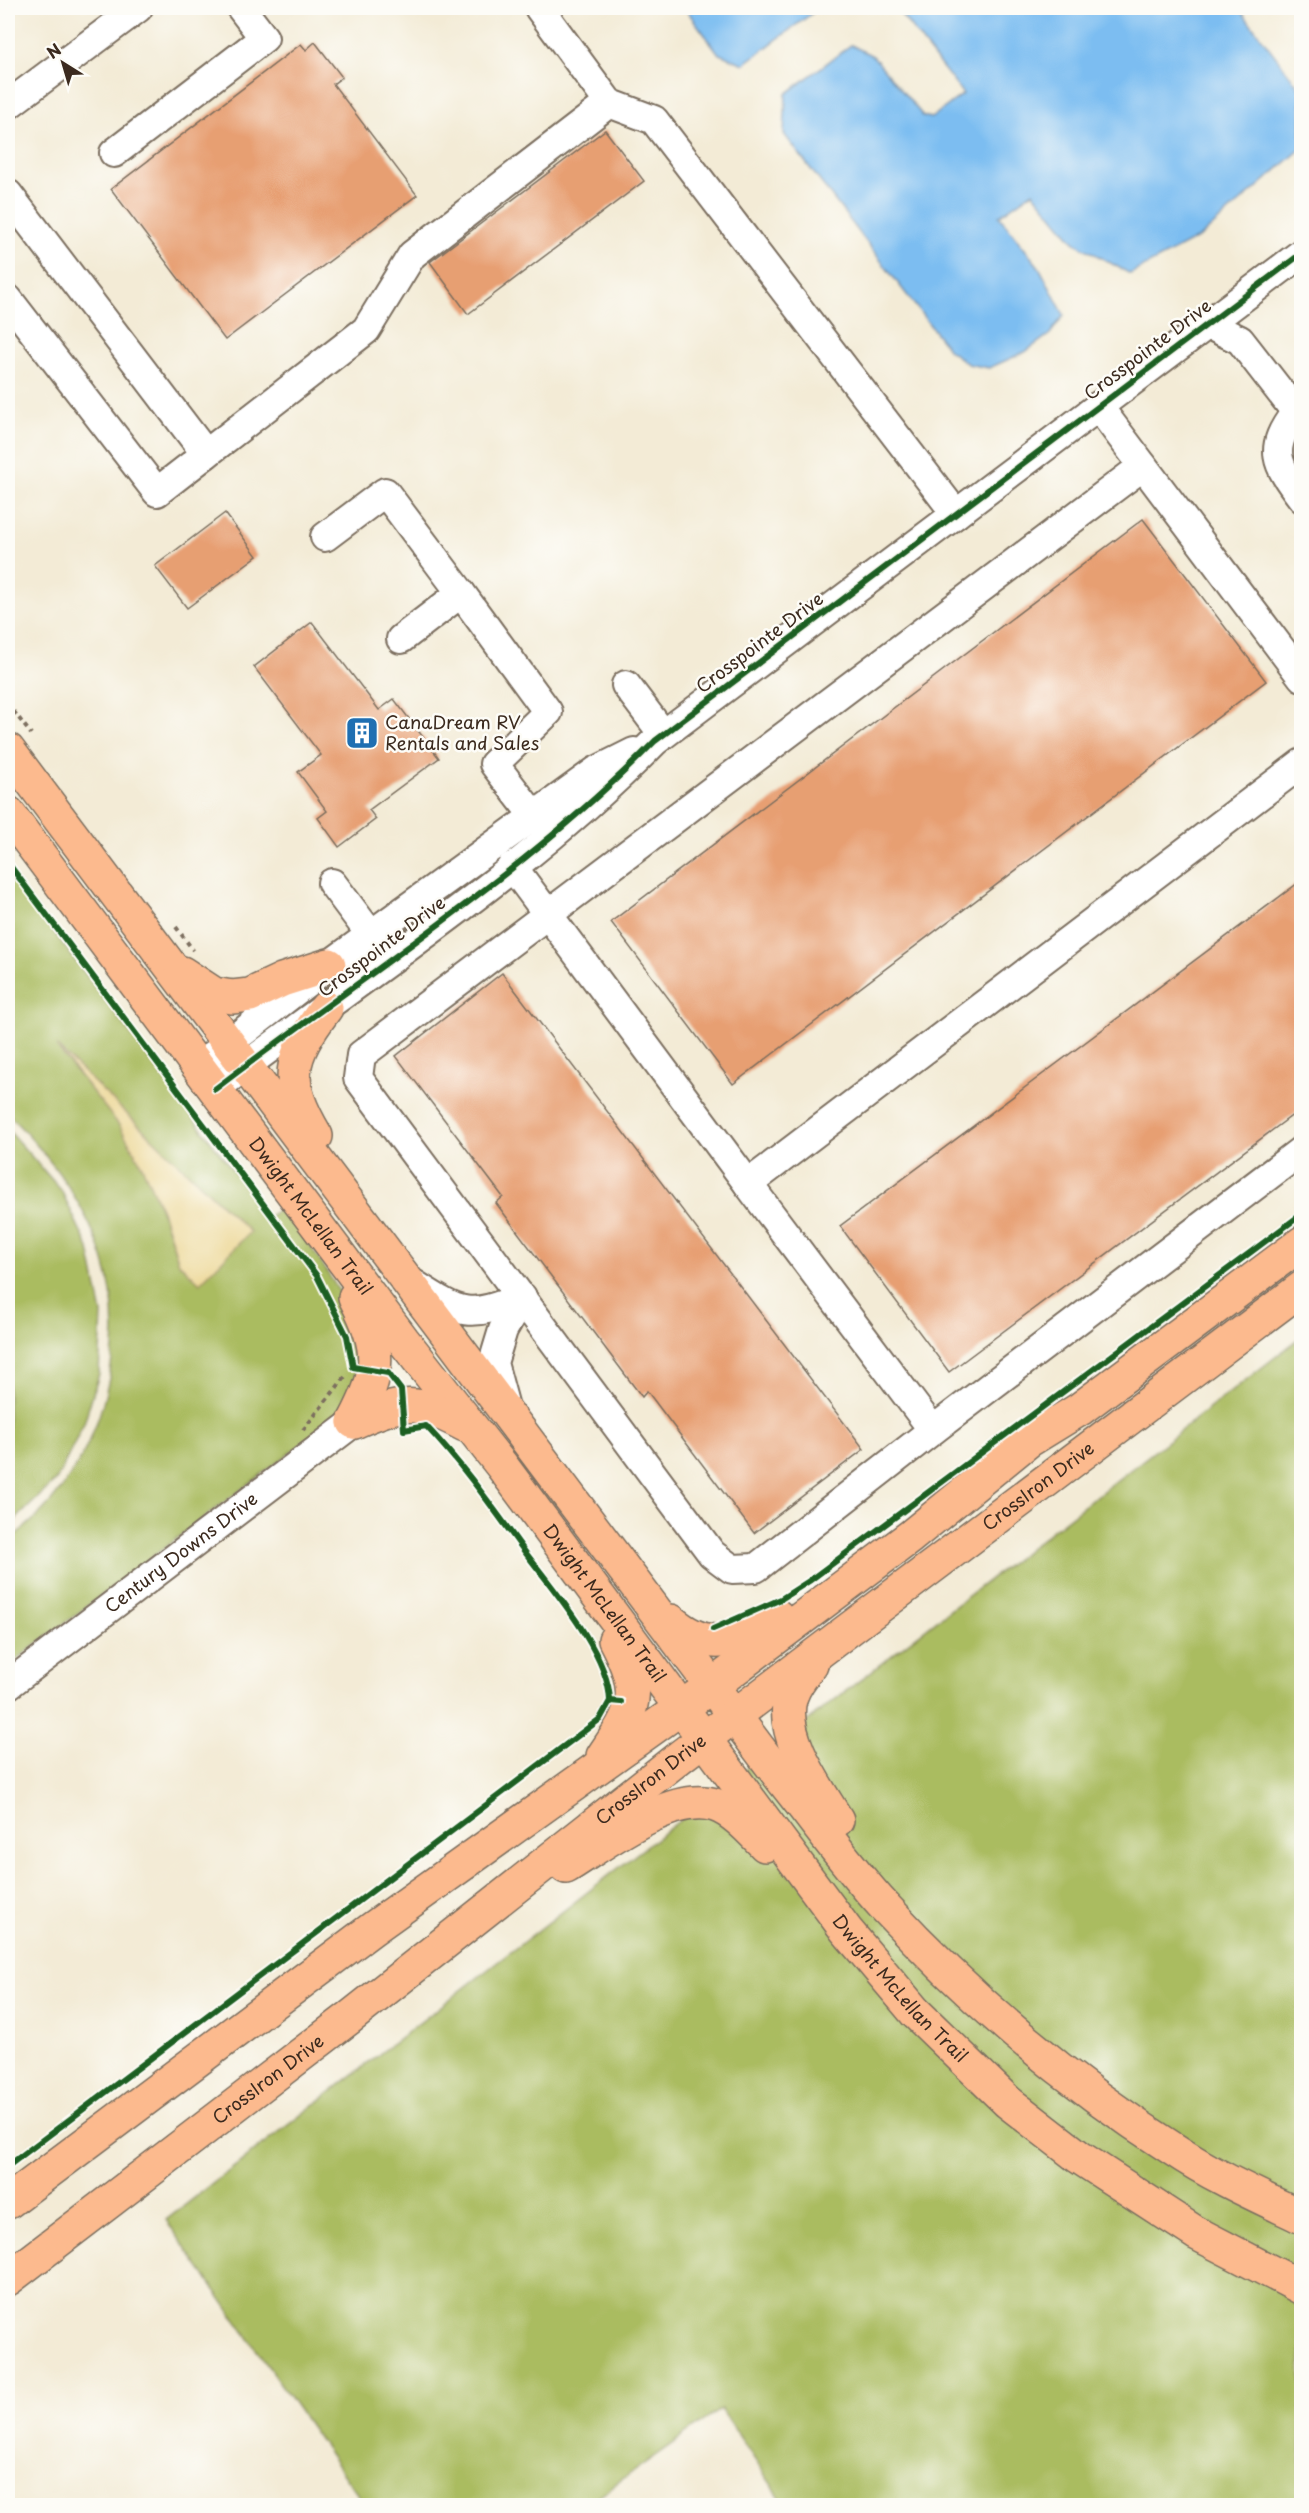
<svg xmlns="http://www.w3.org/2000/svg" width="1309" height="2513" font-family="'Playpen Sans',sans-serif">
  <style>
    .green { fill: #aabc60; stroke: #72733f; stroke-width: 1.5; fill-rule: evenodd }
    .sand { fill: #eeda9e; stroke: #94825e; stroke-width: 1.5 }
    .water { fill: #7cbdf1; stroke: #5c7488; stroke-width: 1.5 }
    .building { fill: #e79f72 }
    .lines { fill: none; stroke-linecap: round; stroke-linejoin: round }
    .minor-casing { stroke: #7b6e5e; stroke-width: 32 }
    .major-casing { stroke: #7b6e5e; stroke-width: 36 }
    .path { stroke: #7b6e5e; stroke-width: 4; stroke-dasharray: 4.5 4.5; stroke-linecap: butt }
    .minor { stroke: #fff; stroke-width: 28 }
    .major { stroke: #fcba8e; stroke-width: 33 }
    .cycleway-casing { stroke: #fdfcf7; stroke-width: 10 }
    .cycleway { stroke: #1b5e20; stroke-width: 6 }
    .labels { text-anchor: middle; stroke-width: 5; stroke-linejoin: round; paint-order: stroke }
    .street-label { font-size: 18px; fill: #3b2a1e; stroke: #fdfcf7 }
    .poi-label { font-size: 18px; fill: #3b2a1e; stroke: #fdfcf7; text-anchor: start }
  </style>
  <rect width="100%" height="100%" fill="#fdfcf7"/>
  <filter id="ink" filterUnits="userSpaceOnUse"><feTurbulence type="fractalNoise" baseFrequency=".0167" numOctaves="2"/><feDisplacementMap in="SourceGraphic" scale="12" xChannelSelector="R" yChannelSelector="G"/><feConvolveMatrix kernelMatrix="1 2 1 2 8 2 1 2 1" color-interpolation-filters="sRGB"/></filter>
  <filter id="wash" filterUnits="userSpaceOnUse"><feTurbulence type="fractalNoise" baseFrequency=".008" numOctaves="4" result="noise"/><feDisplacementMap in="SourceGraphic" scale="24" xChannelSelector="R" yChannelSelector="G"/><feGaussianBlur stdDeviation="1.35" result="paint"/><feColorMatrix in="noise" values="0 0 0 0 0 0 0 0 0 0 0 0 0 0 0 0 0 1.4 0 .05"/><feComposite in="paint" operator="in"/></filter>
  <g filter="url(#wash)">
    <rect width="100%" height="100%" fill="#f3ebd6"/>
    <g class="green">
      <path d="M8 871 268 1217 283 1206C303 1236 369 1326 365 1359 362 1393 336 1415 312 1436L8 1666V1540C93 1483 134 1359 104 1261 87 1205 49 1155 8 1114ZM63 1054 250 1232 179 1263C163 1215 147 1164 118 1123 101 1099 79 1078 63 1054Z"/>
      <polygon points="8,1130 61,1190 89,1249 102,1314 99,1374 84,1423 57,1479 8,1527"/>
      <polygon points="1301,1337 1301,2505 785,2505 721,2409 586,2505 365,2505 166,2220"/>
    </g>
    <polygon class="sand" points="56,1046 250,1232 200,1283 179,1263 162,1211 140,1162 119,1125"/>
    <g class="water">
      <polygon points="685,8 819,8 744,64 719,54"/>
      <polygon points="896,8 1239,8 1301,90 1301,149 1200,237 1130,274 1075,243 1033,192 999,216 1039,267 1064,315 1050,334 1025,352 989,368 968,364 949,350 784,134 786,94 851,45 873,56 923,116 931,118 963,94"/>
    </g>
    <g id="blocks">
      <g class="building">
        <polygon points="315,42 342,77 333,84 417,195 225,340 111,189 301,44 306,50"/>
        <polygon points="605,130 644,181 468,314 430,262"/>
        <polygon points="225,513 257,556 187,608 155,566"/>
        <polygon points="1143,519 1266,681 733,1084 611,922"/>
        <polygon points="312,622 379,710 394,699 439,758 369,810 376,819 339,847 318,818 327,811 298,772 321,755 254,667"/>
        <polygon points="1302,880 1302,1108 949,1372 840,1226"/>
        <polygon points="502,973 864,1449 754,1533 647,1391 642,1397 496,1203 503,1197 396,1056"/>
      </g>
    </g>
  </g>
  <g filter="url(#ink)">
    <use href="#blocks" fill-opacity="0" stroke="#7b6e5e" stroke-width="1.5"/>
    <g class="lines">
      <defs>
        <g id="minor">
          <polyline points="539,8 609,103 654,120 956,514"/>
          <polyline points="8,105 138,8"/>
          <polyline points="114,153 264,38 241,8"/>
          <polyline points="8,194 206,454 157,492 8,299"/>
          <polyline points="1207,324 1240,340 1296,412 1302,407"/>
          <polyline points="1098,406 1302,677"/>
          <path d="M1296 412C1267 449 1276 464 1302 498"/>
          <polyline points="206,454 366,330 412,255 609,103"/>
          <polyline points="325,537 385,492 461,593"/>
          <polyline points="401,639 461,593 548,712 494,764 534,816"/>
          <polyline points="626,685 663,734"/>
          <polyline points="512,866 748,1184 1302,763"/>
          <polyline points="332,883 371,935"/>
          <polyline points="198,1067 329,965 596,771 634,752"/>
          <path d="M215 1089C361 977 526 873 655 741L1302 253"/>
          <polyline points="748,1184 933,1430 756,1568 732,1569 712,1554 358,1078 361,1055 1143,466"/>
          <path d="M414 1284C462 1315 468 1319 522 1297"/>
          <polyline points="505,1407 493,1363 503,1330 522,1297"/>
          <polyline points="933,1430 1302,1150"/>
          <path id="s1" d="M8 1685 354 1422"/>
        </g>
        <g id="major">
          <path d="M8 750 784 1782C817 1823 848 1867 884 1906 969 1998 1067 2082 1173 2149 1213 2176 1258 2196 1302 2217"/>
          <path id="s2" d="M8 813 403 1340 502 1466 846 1930 915 2012 1008 2102 1079 2157 1196 2233 1302 2288"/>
          <polyline points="182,973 214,994 232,997 250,995 282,980 329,965"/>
          <path d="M316 1136C283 1080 288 1059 326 1008"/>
          <path d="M354 1422C381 1371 382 1350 355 1297"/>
          <path d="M354 1422C405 1400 415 1399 465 1425"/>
          <path d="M671 1621C711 1655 737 1641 777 1616"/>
          <path d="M811 1664C803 1674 795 1684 791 1696 778 1734 818 1789 837 1820"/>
          <path d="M603 1756C636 1708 643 1694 615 1640"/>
          <path d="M566 1867C602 1845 671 1791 715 1805 735 1812 751 1831 765 1845"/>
          <polyline points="8,2202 372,1929 713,1685 910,1537 1028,1441 1080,1409 1302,1243"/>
          <path id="s3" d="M8 2279 353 2015 681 1756 1302 1288"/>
        </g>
      </defs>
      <use href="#minor" class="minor-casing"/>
      <use href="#major" class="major-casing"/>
      <g class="path">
        <polyline points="8,704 31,734"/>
        <polyline points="176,927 193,950"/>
        <polyline points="303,1430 345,1377"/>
      </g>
      <use href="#minor" class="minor"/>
      <use href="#major" class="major"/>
      <defs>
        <g id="cycleway">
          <path d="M8 863 317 1276 347 1336 353 1367 388 1373 401 1390 404 1430 426 1426C463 1465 493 1508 525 1552 553 1589 609 1654 610 1701"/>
          <path d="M215 1089C361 977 526 873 655 741L1302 253"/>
          <polyline points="713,1629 781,1599 809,1581 1302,1214"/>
          <polyline points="8,2166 600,1719 610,1701 621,1702"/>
        </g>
      </defs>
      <use href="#cycleway" class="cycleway-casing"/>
      <use href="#cycleway" class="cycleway"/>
    </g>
  </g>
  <defs>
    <symbol id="building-square" viewBox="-11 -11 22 22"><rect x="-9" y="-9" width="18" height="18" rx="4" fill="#1f6fb2" stroke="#fdfcf7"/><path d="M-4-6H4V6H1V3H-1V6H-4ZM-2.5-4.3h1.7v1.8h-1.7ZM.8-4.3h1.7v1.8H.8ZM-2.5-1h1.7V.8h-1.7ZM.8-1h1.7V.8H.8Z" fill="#fff"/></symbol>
  </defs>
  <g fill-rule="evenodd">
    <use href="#building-square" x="343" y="714" width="38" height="38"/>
  </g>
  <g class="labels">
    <g class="street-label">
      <text transform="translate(1148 350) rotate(-37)" y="6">Crosspointe Drive</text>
      <text transform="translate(760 643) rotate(-37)" y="6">Crosspointe Drive</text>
      <text transform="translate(382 947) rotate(-37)" y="6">Crosspointe Drive</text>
      <text dy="6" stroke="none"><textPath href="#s2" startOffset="504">Dwight McLellan Trail</textPath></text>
      <text dy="6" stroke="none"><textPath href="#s3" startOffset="1300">CrossIron Drive</textPath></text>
      <text dy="6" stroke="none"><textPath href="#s1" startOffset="218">Century Downs Drive</textPath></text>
      <text dy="6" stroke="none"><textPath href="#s2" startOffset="990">Dwight McLellan Trail</textPath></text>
      <text dy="6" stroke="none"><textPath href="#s3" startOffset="814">CrossIron Drive</textPath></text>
      <text dy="6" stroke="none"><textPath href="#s2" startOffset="1476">Dwight McLellan Trail</textPath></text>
      <text dy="6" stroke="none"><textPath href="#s3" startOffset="328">CrossIron Drive</textPath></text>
    </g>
    <g class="poi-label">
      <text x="385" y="729">CanaDream RV<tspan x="385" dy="21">Rentals and Sales</tspan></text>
    </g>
  </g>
  <rect width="1309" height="2513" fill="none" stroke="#fdfcf7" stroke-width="30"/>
  <g transform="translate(63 63) rotate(323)" stroke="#fdfcf7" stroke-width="4.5" paint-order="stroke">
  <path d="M0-4.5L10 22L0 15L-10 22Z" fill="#3b2a1e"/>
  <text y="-9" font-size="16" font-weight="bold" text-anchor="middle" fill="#3b2a1e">N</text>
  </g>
</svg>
